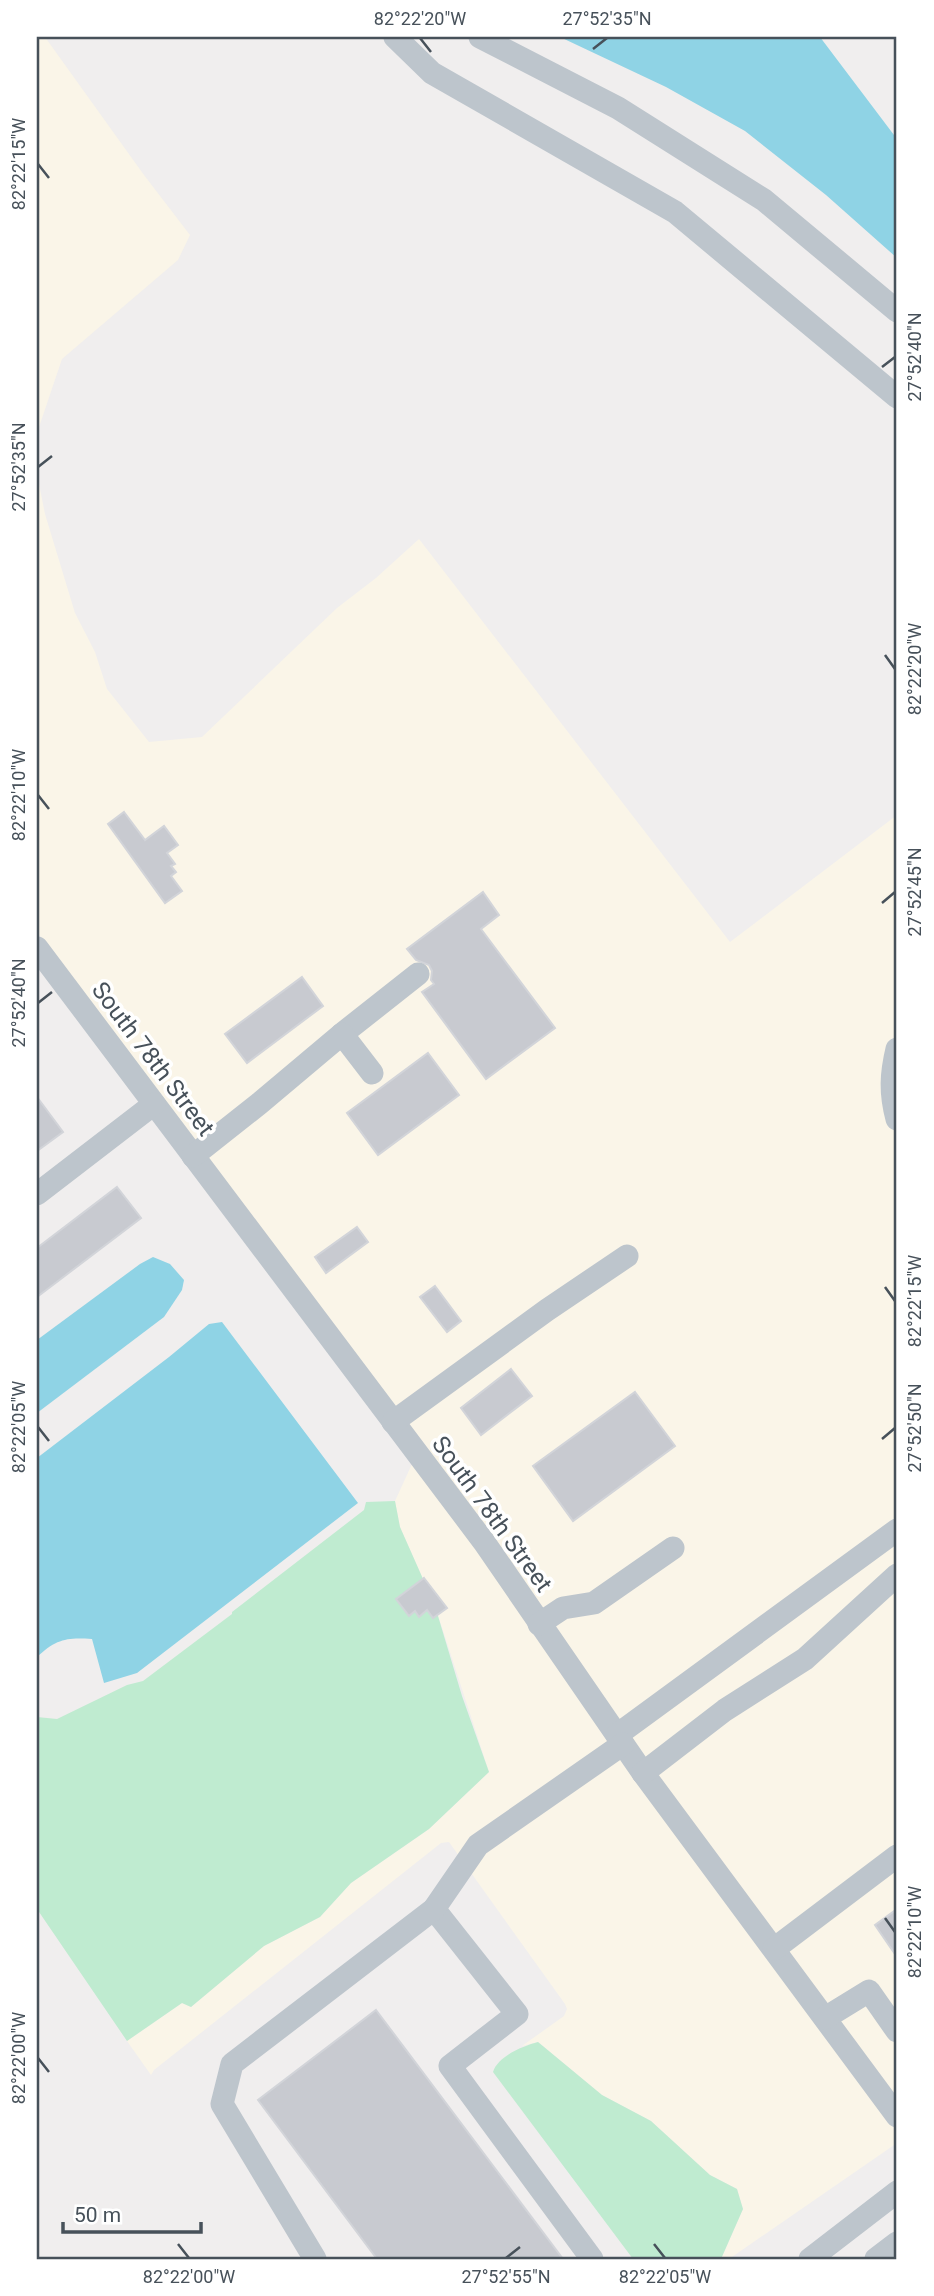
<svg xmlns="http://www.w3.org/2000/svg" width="934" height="2296" font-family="Roboto,sans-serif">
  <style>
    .commercial { fill: #faf5e8 }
    .green { fill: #bfebd0 }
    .water { fill: #8fd3e5 }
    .building { fill: #c8cad0; stroke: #d2d4d9; stroke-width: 2 }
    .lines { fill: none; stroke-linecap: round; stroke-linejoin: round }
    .minor { stroke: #bdc5cc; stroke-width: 23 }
    .ticks { fill: none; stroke: #47515a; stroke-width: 2.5 }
    .labels { text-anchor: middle; stroke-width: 7; stroke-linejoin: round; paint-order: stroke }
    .street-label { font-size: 24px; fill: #47515a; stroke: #fff }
    .neatline { fill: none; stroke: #47515a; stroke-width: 2.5 }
    .ticks-label { font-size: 18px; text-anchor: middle; fill: #47515a }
  </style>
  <rect width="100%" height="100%" fill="#f0eeee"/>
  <g class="commercial">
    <polygon points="37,37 45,37 144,175 190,235 178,260 62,359 37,433"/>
    <polygon points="37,474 45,514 75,613 95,652 107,689 149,742 202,737 337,608 376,578 419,539 730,942 897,815 897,2099 651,1768 401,1416 37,932"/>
    <polygon points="412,1464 476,1548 635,1779 897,2132 897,2143 729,2259 721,2259 743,2209 737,2189 710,2175 651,2121 602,2095 538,2042 522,2046 564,2016 567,2009 565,2004 449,1842 441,1843 154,2070 151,2075 127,2041 182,2003 191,2007 264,1946 320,1917 351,1883 429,1829 489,1772 435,1606 400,1527 395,1501"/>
  </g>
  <g class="green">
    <polygon points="395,1501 400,1527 435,1606 462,1696 489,1772 429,1829 351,1883 320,1917 264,1946 191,2007 182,2003 127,2041 37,1909 37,1717 57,1719 127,1685 143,1681 232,1614 232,1612 364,1510 366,1502"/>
    <path d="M538 2042 602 2095 651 2121 710 2175 737 2189 743 2209 721 2259H633L493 2072C498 2056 523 2046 538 2042Z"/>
  </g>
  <g class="water">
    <polygon points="560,37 820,37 897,139 897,258 826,195 745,131 666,87"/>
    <polygon points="153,1257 170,1264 184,1280 182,1290 164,1317 37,1413 37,1340 140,1264"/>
    <path d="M222 1322 358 1503 137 1673 104 1683 92 1639C67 1637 56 1639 37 1657V1458L169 1357 209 1324Z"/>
  </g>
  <g class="building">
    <polygon points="124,812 145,840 164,826 178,845 167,853 175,864 171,866 176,872 171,876 182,891 165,903 108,824"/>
    <polygon points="483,892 499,915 481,929 555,1028 486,1079 422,992 434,984 431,980 432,971 429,965 416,960 407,949"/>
    <polygon points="302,977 323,1006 247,1063 225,1034"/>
    <polygon points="428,1053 459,1095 378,1155 347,1113"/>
    <polygon points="37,1097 63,1132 37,1151"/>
    <polygon points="117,1187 141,1218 37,1297 37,1248"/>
    <polygon points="357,1227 368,1242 326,1273 315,1257"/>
    <polygon points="435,1286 461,1321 447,1332 420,1297"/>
    <polygon points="511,1369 532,1396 481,1435 461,1408"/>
    <polygon points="635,1392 675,1446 573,1521 533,1466"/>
    <polygon points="424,1578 447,1608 433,1618 427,1610 419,1617 415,1611 409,1616 396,1599"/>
    <polygon points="897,1909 897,1957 875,1925"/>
    <polygon points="376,2010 563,2259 377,2259 258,2100"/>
  </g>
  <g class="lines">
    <g class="minor">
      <polyline points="395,37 432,73 675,212 897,397"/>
      <polyline points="480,37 618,108 764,200 897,311"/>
      <polyline points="37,948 484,1542 643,1773 897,2116"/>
      <polyline points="342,1034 418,974"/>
      <path d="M897 1049C891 1074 890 1093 897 1119"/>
      <polyline points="193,1156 260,1103 342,1034 372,1073"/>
      <polyline points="37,1194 154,1104"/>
      <polyline points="393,1422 547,1310 627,1256"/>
      <polyline points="539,1624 563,1608 594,1603 673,1548"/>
      <polyline points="617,1735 897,1530"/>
      <polyline points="643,1773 725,1710 805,1659 897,1575"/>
      <polyline points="434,1909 517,2014 450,2066 592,2259"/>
      <polyline points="774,1949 897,1856"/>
      <polyline points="825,2018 869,1991 897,2031"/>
      <polyline points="315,2259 222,2104 232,2064 434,1909 478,1845 623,1744"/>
      <polyline points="810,2259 897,2192"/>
      <polyline points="876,2259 897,2243"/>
    </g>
  </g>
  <path class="ticks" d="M420 38 431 52M593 49 607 38M38 164 49 178M882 367 895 357M38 467 52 456M885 655 895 669M38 795 49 809M882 903 895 892M38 1003 52 992M885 1287 895 1301M38 1427 49 1441M882 1439 895 1428M885 1918 895 1932M38 2058 49 2072M178 2244 189 2258M654 2244 665 2258M506 2258 520 2247"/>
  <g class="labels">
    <g class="street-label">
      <text transform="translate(153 1059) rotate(53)" y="8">South 78th Street</text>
      <text transform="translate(492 1514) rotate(54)" y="8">South 78th Street</text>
    </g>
  </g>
  <rect width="934" height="2296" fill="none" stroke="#ffffff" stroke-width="77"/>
  <path d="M63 2222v10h138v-10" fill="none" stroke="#47515a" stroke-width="3.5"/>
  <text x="74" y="2222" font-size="21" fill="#47515a" stroke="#ffffff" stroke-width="5" paint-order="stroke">50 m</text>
  <rect x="38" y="38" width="857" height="2220" class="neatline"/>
  <g class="ticks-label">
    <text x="420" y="25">82°22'20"W</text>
    <text x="607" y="25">27°52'35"N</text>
    <text transform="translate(19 164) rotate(-90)" y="6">82°22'15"W</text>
    <text transform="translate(915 357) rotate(-90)" y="6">27°52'40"N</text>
    <text transform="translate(19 467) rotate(-90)" y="6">27°52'35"N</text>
    <text transform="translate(915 669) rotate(-90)" y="6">82°22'20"W</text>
    <text transform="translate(19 795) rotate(-90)" y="6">82°22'10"W</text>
    <text transform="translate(915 892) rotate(-90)" y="6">27°52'45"N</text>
    <text transform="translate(19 1003) rotate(-90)" y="6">27°52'40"N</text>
    <text transform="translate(915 1301) rotate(-90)" y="6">82°22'15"W</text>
    <text transform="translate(19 1427) rotate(-90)" y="6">82°22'05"W</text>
    <text transform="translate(915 1428) rotate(-90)" y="6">27°52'50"N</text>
    <text transform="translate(915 1932) rotate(-90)" y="6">82°22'10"W</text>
    <text transform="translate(19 2058) rotate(-90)" y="6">82°22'00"W</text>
    <text x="189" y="2283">82°22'00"W</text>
    <text x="506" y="2283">27°52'55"N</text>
    <text x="665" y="2283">82°22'05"W</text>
  </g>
</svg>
